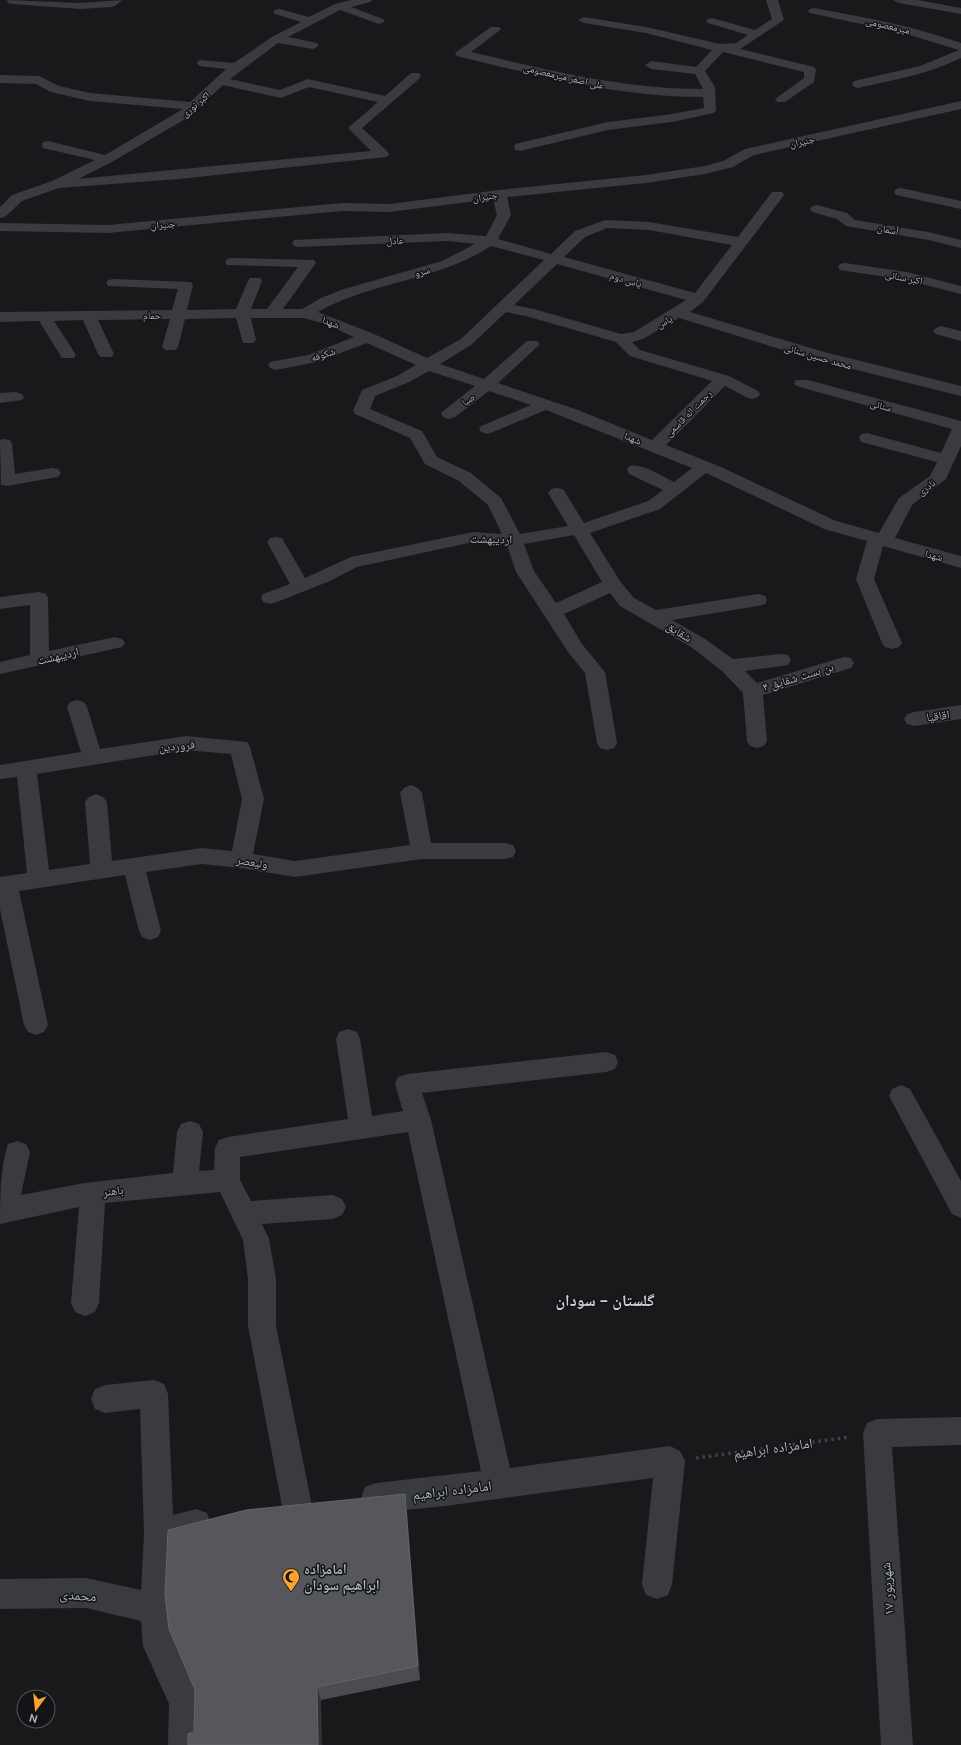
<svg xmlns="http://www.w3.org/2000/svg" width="961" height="1745" font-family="'DM Sans','Noto Naskh Arabic',sans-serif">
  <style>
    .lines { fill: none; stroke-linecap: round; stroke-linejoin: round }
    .path { stroke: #3f4348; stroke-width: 3.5; stroke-dasharray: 2.5 4; stroke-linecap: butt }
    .minor { fill: #393b41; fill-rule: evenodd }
    .wall { fill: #4a4c50 }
    .shaded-wall { fill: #323336 }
    .building { fill: #55575c; stroke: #62656b }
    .labels { text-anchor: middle; stroke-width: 3; stroke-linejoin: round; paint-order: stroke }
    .far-street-label { font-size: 10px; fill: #aab1bc; stroke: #141416 }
    .street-label { font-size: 12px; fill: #aab1bc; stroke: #141416 }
    .near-street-label { font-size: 14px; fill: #aab1bc; stroke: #141416 }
    .near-poi-label { font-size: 14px; font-weight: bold; fill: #aab1bc; stroke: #141416; text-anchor: start }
    .near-neighbourhood-label { font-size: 16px; font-weight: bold; fill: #ccd0d7; stroke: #141416 }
  </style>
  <rect width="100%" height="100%" fill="#19191b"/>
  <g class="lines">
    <polyline class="path" points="696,1458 850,1437"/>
    <g class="minor">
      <polygon points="7,0 80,3 122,0 115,6 111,7 80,9 12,4 8,3"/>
      <path d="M351 0H372L370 2 351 7 383 19 385 21 379 24 340 10 288 37 317 43 319 45 317 47 313 49 278 43 230 79 280 90 308 79 385 96 411 73H419L421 76 419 79 362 128 387 151 389 154 387 157 179 179 59 188 22 201 5 217 0 218V207L12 195 52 181 95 160 43 148 42 145 43 142 48 141 105 155 183 109 90 101 51 92 36 84 0 83V75L39 76 59 86 90 93 190 102 226 69 199 66 197 63 199 60 234 63 272 37 301 22 275 14 273 12 275 10 279 9 309 17 335 4ZM223 85 281 98 309 87 378 102 348 128 371 151 78 179 112 162 187 118Z"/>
      <path d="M766 0H778L784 20 740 49 814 67 816 70 814 82 785 102H777L775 99 804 78V72L723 52 705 71 715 87 716 110 714 113 672 122 608 130 520 151 515 150 514 147 515 144 608 122 672 114 704 108 703 97C620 97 538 76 457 56L455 53 491 27H499L501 29 499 31 471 52C547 70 624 89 703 89L695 74 651 69 645 65 651 61 696 67 712 50 646 33 584 23 578 20 584 17 646 27 720 44 736 43 748 35 708 23 706 21 708 19 712 18 755 30 772 19Z"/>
      <polygon points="893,0 918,0 961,8 961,14 899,3"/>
      <path d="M814 8C864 17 913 26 961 43V58C929 74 893 80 858 88L854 87 852 84 854 81 920 66 959 50 903 33 810 13 808 11 810 9Z"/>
      <path d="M961 101V109L754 155 733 167 705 174 646 183 507 197 511 215 498 239 551 254 575 231 605 220 649 222 738 237 772 192H782L784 195 782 198 703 302 690 312 824 352 961 386V396L813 359 679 318 643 339 632 342 640 350 729 376 758 391 760 394 758 397 752 399 746 397 725 386 666 445 721 467 836 521 879 533 899 498 930 476 937 462 861 442 859 438 861 434 867 433 941 453 952 429 796 386 794 383 796 380H808L961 421V446L946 479 912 505 895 538 961 556V568L883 546 874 579 902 643 899 647 892 649 885 647 882 643 856 579 867 541 824 529 706 473 660 509 590 533 620 581 634 598 656 610 758 594 765 596 767 600 765 604 758 606 672 620 705 639 733 659 781 654 788 655 791 660 788 665 745 671 757 683 844 657 851 658 854 663 851 668 763 695 767 741 764 746 757 748 750 746 747 741 743 693 722 671 691 647 620 606 610 593 564 614 582 644 605 672 617 743 614 748 607 750 600 748 597 743 585 673 568 652 516 572 507 545 473 542 357 567 330 581 277 602 270 604 263 602 261 598 263 594 290 584 267 542 270 538 276 537 282 538 305 578 351 557 473 532 502 534 488 505 459 481 425 464 410 438 355 414 353 411 362 390 397 376 416 365 367 343 317 362 276 370 270 368 268 365 270 362 308 355 354 337 325 324 304 318H251L256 340 253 343H243L236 318 185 319 178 347 175 350H165L162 347 170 319 98 320 114 354 111 357H101L98 354 83 320 54 321 76 355 74 358H62L39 321 0 322V312L172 310 178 289 108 286 106 283 108 280 113 279 191 282 193 285 187 310 236 309 248 281 250 278H260L262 281 251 309H267L298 267 227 265 225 262 227 259 232 258 314 260 316 263 283 309H302L321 298 344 289 442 261 475 244 448 241 299 247 294 246 292 243 294 240 448 233 486 236 497 215 493 199 389 212 342 211 108 233 0 231V223L108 225 342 203 389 204 499 190 646 175 705 166 723 161 745 149ZM607 228 649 230 732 245 695 293 564 257 585 237ZM491 246 544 260 461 339 427 358 374 334 318 312C372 281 438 281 491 246ZM557 264 686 300 634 332 621 334 534 309 514 305ZM506 312 526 316 616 342 630 356 712 381 652 440 578 410 498 383 537 347 540 344 537 341H527L484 379 440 364 471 345ZM429 371 475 386 443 411 441 414 443 417 449 419 455 417 489 391 531 405 481 426 479 429 481 432 487 434 493 432 546 410 692 468 674 482C661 476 643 463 629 466L627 470 629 474 663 490 648 501 584 523 563 489 557 488 551 489 548 493 568 526 520 534 501 498 471 473 437 457 422 431 370 409 375 396 409 382ZM574 535 602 582 556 603 534 571 524 544Z"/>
      <polygon points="901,188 961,201 961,209 896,195 894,192 896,189"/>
      <polygon points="817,205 847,213 855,220 928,232 961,240 961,248 928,240 846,226 837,219 812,212 810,209 812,206"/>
      <polygon points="845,263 907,272 961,286 961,294 906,280 840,270 838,267 840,264"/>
      <polygon points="941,326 961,331 961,341 936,334 933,331 936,328"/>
      <polygon points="16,392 22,394 24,397 22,400 0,403 0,393"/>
      <polygon points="4,439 10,440 12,444 15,474 52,468 58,469 61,473 58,477 52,478 7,486 1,485 0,440"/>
      <polygon points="39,592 46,594 48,598 49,651 115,637 122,639 125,643 122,647 0,674 0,662 30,655 30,605 0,609 0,597"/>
      <path d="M77 700 84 702 87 707 100 749 186 736 247 742 250 747 264 799 253 854 295 861 410 845 400 793 404 788 411 785 418 788 422 793 431 843H505L513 845 516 851 513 857 505 859H422L295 877 241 868 202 864 146 872 161 931 158 937 150 940 142 937 139 931 125 875 19 891 48 1025 44 1032 36 1035 28 1032 24 1025 0 909V877L27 873 17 777 0 779V765L81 752 67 707 70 702ZM186 750 231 754 242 799 232 851 202 848 112 861 107 802 103 797 96 794 89 797 85 802 90 864 49 870 37 774Z"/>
      <polygon points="961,705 961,719 914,726 907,724 904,719 907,714 914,712"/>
      <path d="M348 1029 357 1032 360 1039 372 1116 403 1111 395 1084 398 1077 407 1074 606 1052 615 1055 618 1062 615 1069 606 1072 422 1093 431 1120 510 1468 670 1446 680 1451 685 1461 672 1584 668 1595 657 1599 646 1595 642 1584 653 1478 445 1506 376 1513 365 1509 361 1498 365 1487 376 1483 481 1471 408 1132 240 1157V1180L251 1201 333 1195 342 1199 346 1207 342 1215 333 1219 262 1224 269 1239 276 1279V1326L312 1506 308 1517 297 1521 286 1517 282 1506 248 1326V1279L243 1240 220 1192 105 1203 99 1303 95 1312 85 1316 75 1312 71 1303 79 1207 0 1224C0 1197 0 1169 8 1144L17 1141 26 1144 30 1152 21 1195 84 1183 173 1173 177 1132 181 1124 190 1121 199 1124 203 1132 199 1171 214 1170 215 1148 219 1140 228 1137 348 1119 336 1039 339 1032Z"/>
      <polygon points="901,1085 910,1089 961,1181 961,1218 952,1214 889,1096 892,1089"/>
      <polygon points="154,1380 164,1384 168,1394 173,1515 196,1509 207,1513 211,1524 207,1535 174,1545 171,1609 175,1644 201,1703 200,1745 168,1745 169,1704 143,1646 141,1621 86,1608 0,1609 0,1579 86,1578 141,1590 144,1534 140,1409 105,1413 95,1409 91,1399 95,1389 105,1385"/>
      <polygon points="961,1417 961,1445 892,1447 913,1745 881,1745 863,1433 867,1423 877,1419"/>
    </g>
  </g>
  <polygon class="wall" points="405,1494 420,1680 321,1700 194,1732"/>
  <g class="shaded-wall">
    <polygon points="405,1494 407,1511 420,1680 418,1666"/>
    <polygon points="317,1687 321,1700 322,1745 318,1745"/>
  </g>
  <polygon class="building" points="405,1494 418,1666 317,1687 318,1745 188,1745 188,1734 194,1732 195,1690 169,1629 165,1594 168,1530 246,1510"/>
  <defs>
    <symbol id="mosque-pin" viewBox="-11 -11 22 30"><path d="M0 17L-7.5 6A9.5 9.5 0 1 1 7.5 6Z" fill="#fea42e" stroke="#141416"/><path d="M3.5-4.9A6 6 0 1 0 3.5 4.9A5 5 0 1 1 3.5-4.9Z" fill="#111"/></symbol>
  </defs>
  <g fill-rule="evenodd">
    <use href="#mosque-pin" x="281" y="1567" width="20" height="27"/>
  </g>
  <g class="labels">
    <g class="far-street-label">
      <text transform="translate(888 25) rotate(13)" y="4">میرمعصومی</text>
      <text transform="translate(564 76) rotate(13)" y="4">علی اصغر میرمعصومی</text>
      <text transform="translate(195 104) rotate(-40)" y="4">اکبر نوری</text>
      <text transform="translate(802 141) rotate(-12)" y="4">جنیران</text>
      <text transform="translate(485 196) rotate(-8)" y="4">جنیران</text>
      <text transform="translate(163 224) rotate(-5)" y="4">جنیران</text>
      <text transform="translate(888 229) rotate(10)" y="4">آسمان</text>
      <text transform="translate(395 240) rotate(-3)" y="4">عادل</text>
      <text transform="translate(422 271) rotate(-16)" y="4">سرو</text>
      <text transform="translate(904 277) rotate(11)" y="4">اکبر سنائی</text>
      <text transform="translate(626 279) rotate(16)" y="4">یاس دوم</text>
      <text transform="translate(152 315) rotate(-1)" y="4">حمام</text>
      <text transform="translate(664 321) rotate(-29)" y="4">یاس</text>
      <text transform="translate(331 322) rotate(20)" y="4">شهدا</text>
      <text transform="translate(323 354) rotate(-18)" y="4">شکوفه</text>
      <text transform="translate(818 356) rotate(16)" y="4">محمد حسین سنائی</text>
      <text transform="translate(468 399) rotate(-37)" y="4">صبا</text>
      <text transform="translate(881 405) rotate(15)" y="4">سنائی</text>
      <text transform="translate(688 413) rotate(-45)" y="4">رحمت اله قاسمی</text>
      <text transform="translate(633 438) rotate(22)" y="4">شهدا</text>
      <text transform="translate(926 487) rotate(-37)" y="4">نادری</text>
      <text transform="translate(934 555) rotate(14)" y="4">شهدا</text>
    </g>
    <g class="street-label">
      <text transform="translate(491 539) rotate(1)" y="4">اردیبهشت</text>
      <text transform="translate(679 632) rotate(31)" y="4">شقایق</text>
      <text transform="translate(58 656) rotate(-13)" y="4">اردیبهشت</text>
      <text transform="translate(798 677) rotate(-17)" y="4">بن بست شقایق ۴</text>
      <text transform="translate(938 716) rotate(-8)" y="4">اقاقیا</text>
      <text transform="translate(177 746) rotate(-5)" y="4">فروردین</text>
      <text transform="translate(252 862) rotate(9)" y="4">ولیعصر</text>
      <text transform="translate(113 1191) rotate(-8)" y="4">باهنر</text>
    </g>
    <g class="near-street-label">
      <text transform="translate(773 1448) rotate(-8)" y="5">امامزاده ابراهیم</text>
      <text transform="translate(452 1490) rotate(-7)" y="5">امامزاده ابراهیم</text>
      <text transform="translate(887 1589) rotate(-94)" y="5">۱۷ شهریور</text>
      <text transform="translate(78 1595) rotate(4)" y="5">محمدی</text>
    </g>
    <g class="near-poi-label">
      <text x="304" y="1574">امامزاده<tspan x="304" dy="16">ابراهیم سودان</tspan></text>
    </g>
    <g class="near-neighbourhood-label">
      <text x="605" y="1306">گلستان - سودان</text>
    </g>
  </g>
  <g transform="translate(36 1709) rotate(195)"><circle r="19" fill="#141416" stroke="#505358"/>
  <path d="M0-3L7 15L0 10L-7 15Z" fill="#fea42e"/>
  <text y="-6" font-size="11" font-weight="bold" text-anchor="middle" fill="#aab1bc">N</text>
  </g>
</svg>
